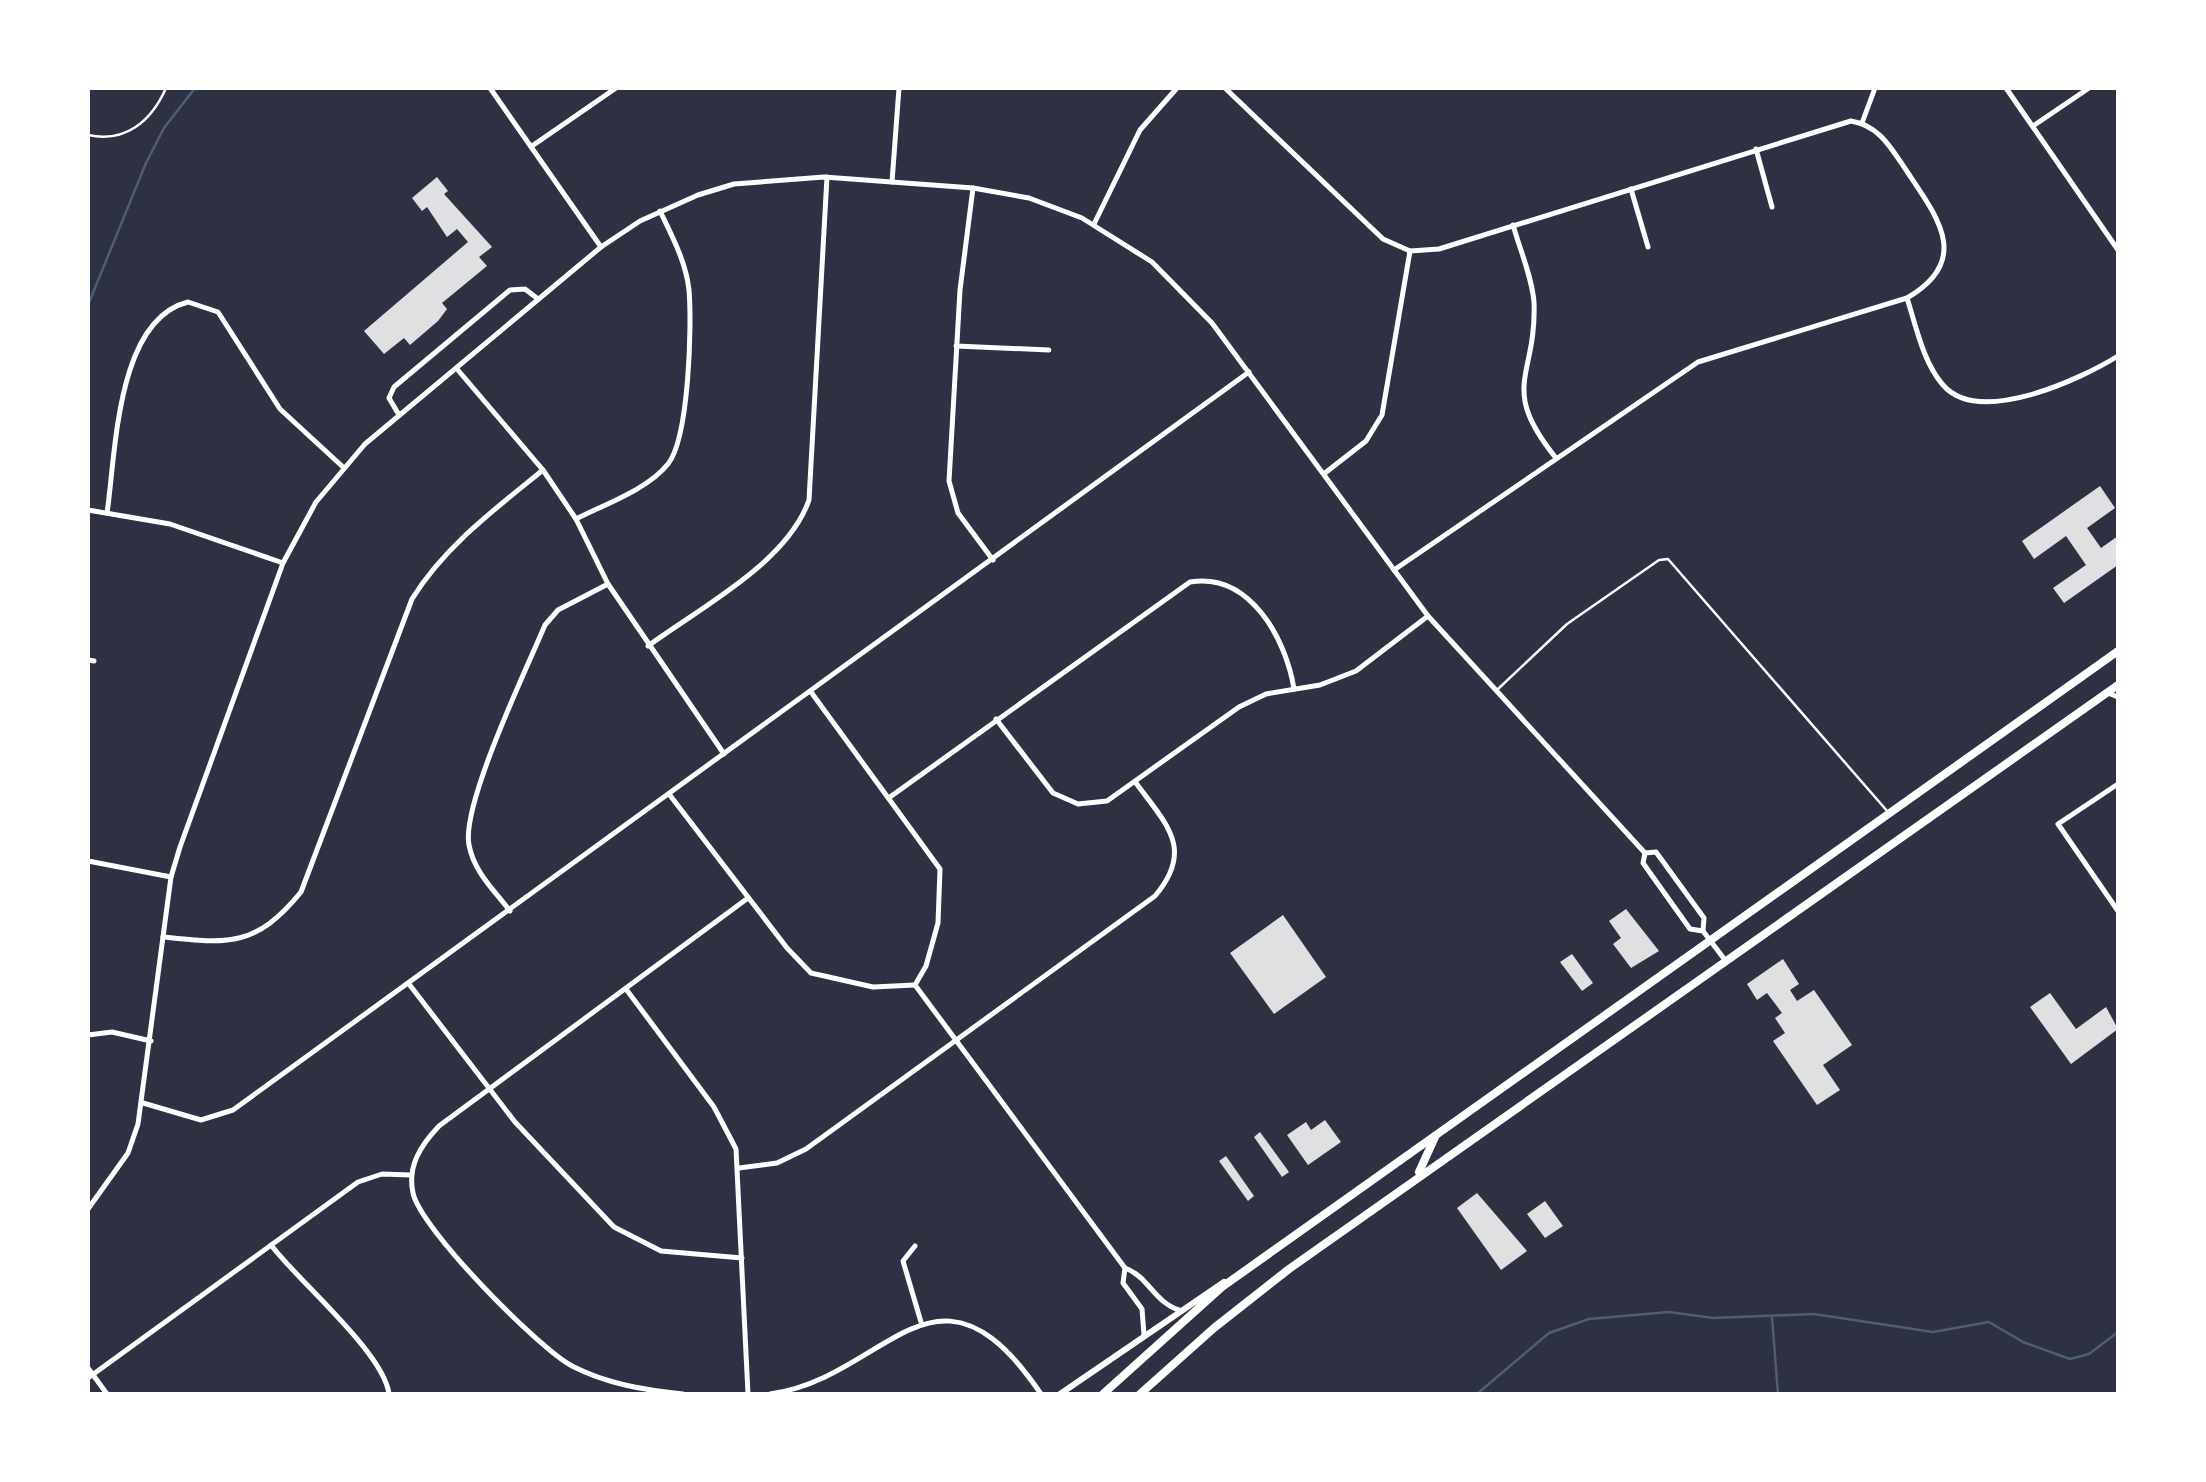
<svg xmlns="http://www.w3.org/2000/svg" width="2206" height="1482" font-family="'Open Sans',sans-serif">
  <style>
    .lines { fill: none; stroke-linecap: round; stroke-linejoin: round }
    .stream { stroke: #4f5d75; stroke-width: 2.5 }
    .building { fill: #e0e0e3 }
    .path { stroke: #fff; stroke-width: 2.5 }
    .service { stroke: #fff; stroke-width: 2.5 }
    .minor { stroke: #fff; stroke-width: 5 }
    .tertiary { stroke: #fff; stroke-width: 6 }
    .trunk { stroke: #fff; stroke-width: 8 }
  </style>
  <rect width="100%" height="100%" fill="#2d3142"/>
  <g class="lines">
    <g class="stream">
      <polyline points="88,305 146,163 164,128 195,88"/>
      <polyline points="1772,1317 1778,1394"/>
      <polyline points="1477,1394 1549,1333 1589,1319 1669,1312 1713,1318 1814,1314 1933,1332 1989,1322 2023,1342 2070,1359 2089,1354 2118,1332"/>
    </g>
  </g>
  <g class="building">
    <polygon points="437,177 448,191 444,194 492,247 479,257 487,266 442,303 447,309 438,321 410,345 404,338 384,354 364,331 468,242 457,229 447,237 427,207 422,211 412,198"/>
    <polygon points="2100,486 2115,508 2087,528 2101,548 2118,536 2118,565 2064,603 2053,588 2086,565 2066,536 2034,559 2022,541"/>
    <polygon points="1626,909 1659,951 1631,968 1613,944 1621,938 1609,921"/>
    <polygon points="1283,915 1326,977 1274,1014 1230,953"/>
    <polygon points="1572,954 1593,983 1582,991 1560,962"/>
    <polygon points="1783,959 1799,984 1790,990 1797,1001 1814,990 1852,1045 1823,1065 1840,1090 1817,1105 1773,1041 1785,1033 1775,1018 1782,1013 1767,993 1757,1000 1747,984"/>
    <polygon points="2050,993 2076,1029 2106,1007 2118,1029 2071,1064 2030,1007"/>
    <polygon points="1325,1120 1341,1142 1308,1165 1287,1135 1306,1122 1311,1130"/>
    <polygon points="1260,1132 1289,1172 1282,1177 1254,1137"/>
    <polygon points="1226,1156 1254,1196 1248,1201 1219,1161"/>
    <polygon points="1477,1193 1527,1251 1501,1270 1457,1208"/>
    <polygon points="1545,1201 1563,1226 1545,1238 1527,1214"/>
  </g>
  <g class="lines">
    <path class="path" d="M88 135C125 143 151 122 166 88"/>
    <polyline class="service" points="1498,689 1567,624 1659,560 1668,559 1888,812"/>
    <g class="minor">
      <polyline points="490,88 601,247"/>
      <path d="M1225 88 1383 239 1410 251 1439 249 1851 121C1881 126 1892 150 1908 173 1939 219 1971 261 1907 298L1698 362 1394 570"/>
      <polyline points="2006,88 2118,250"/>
      <polyline points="1862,123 1875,88"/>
      <polyline points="2033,126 2089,88"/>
      <polyline points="532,146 616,88"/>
      <polyline points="1756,149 1772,207"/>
      <polyline points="892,182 899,88"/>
      <polyline points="973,188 960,290 949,481 958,513 993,560"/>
      <polyline points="1631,189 1648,247"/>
      <polyline points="1094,224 1140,130 1177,88"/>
      <path d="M1513 225C1520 250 1532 277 1534 302 1537 378 1498 386 1556 458"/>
      <path d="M1907 298C1916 326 1923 362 1943 385 1979 427 2081 379 2118 356"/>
      <polyline points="956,346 1049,350"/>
      <polyline points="457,369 543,470 576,519 608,584 724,754"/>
      <polyline points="399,415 389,398 394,387 510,290 525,289 538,299"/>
      <polyline points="1325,473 1366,441 1382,415 1410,251"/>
      <polyline points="88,510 170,524 283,563"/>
      <path d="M107 513C116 453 116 320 188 302L218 312 280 409 343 467"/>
      <path d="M576 519C605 504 647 490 668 464 689 438 692 325 689 290 686 262 672 236 660 211"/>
      <path d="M648 646C701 607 787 563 809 500L827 177"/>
      <polyline points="88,660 94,661"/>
      <polyline points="811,692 940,869 938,923 926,966 915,985"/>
      <polyline points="2108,693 2118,697"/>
      <polyline points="996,719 1053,793 1078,804 1107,801 1239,707 1266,694 1320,685 1356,671 1428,616"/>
      <polyline points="2118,784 2058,824 2118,911"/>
      <polyline points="669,794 787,948 811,973 873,987 915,985"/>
      <path d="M890 797 1190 582C1250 572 1286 639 1294 689"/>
      <polyline points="1645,853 1643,863 1690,929 1703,931 1725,960"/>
      <polyline points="88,861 171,877"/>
      <path d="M510 911C494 890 474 872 469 845 461 805 527 668 545 625L558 610 608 584"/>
      <path d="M163 937C229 944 256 947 301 892L412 599C445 546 495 509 543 470"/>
      <polyline points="409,984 515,1122 614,1227 661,1251 742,1258"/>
      <path d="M915 985 1125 1268C1148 1276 1154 1302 1179 1310"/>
      <polyline points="626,989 714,1107 736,1149 748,1394"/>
      <polyline points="88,1035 112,1032 151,1041"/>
      <polyline points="143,1103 201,1120 233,1110 1249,372"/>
      <path d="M739 1168 777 1163 806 1149 1155 896C1195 849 1166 824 1136 783"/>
      <polyline points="88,1209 128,1153 138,1124 171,877 180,847 283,563 316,502 365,444 601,247 640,221 698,195 734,184 824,177 973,188 1029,198 1082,218 1152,262 1212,323 1428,616 1645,853 1656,852 1704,918 1703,931"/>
      <path d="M271 1245C299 1282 384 1353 389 1394"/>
      <polyline points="915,1246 903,1261 921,1322"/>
      <polyline points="1125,1268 1123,1283 1142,1309 1144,1335"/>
      <polyline points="88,1368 107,1394"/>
      <polyline points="88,1378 358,1182 382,1174 411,1175"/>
      <path d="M683 1394C644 1390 607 1384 572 1366 539 1349 420 1228 413 1193 407 1166 421 1145 439 1126L748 898"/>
      <path d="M770 1394C888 1378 935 1238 1041 1394"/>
    </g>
    <polyline class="tertiary" points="1060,1394 1224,1282"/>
    <g class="trunk">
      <polyline points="1419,1172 1435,1137"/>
      <polyline points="1103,1394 1222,1287 2118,651"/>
      <polyline points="1140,1394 1214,1328 1289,1269 2118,685"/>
    </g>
  </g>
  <rect width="2206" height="1482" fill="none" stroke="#ffffff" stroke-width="180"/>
</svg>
